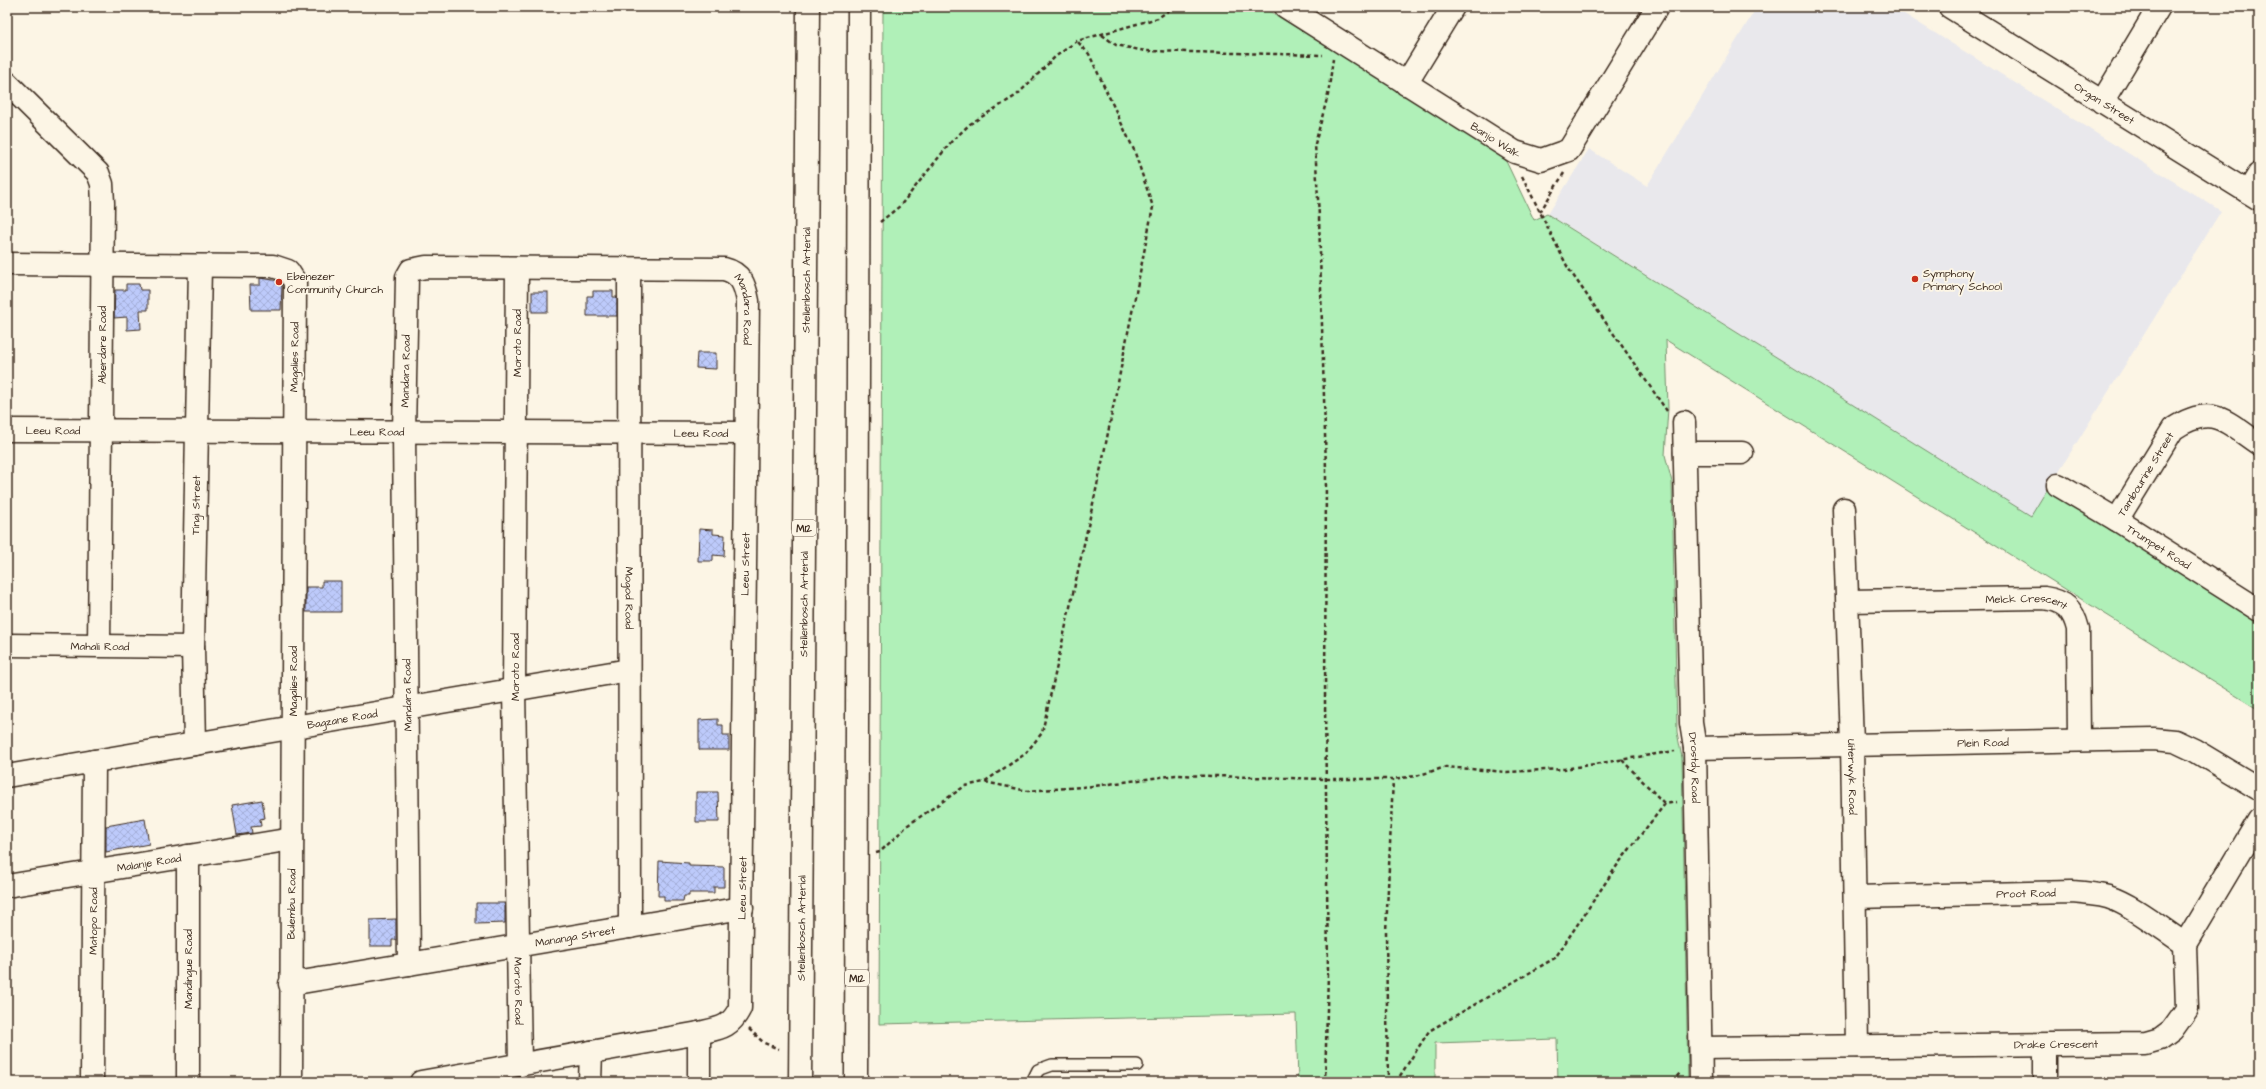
<svg xmlns="http://www.w3.org/2000/svg" width="2266" height="1089" font-family="'Architects Daughter',sans-serif">
  <style>
    .built { fill: #e9e8ec }
    .grass { fill: #b0f0b8; stroke: #768d6b }
    .building { fill: url(#building-cross-hatch); stroke: #3b2a1e }
    .lines { fill: none; stroke-linecap: round; stroke-linejoin: round }
    .lane-casing { stroke: #3b2a1e; stroke-width: 14 }
    .street-casing { stroke: #3b2a1e; stroke-width: 25 }
    .primary-casing { stroke: #3b2a1e; stroke-width: 25 }
    .path { stroke: #3b2a1e; stroke-width: 2.5; stroke-dasharray: 4 3; stroke-linecap: butt }
    .lane { stroke: #fcf5e5; stroke-width: 11 }
    .street { stroke: #fcf5e5; stroke-width: 22 }
    .primary { stroke: #fcf5e5; stroke-width: 22 }
    .poi-dot { fill: #c8321e; stroke: #fcf5e5; stroke-width: 1.5 }
    .labels { text-anchor: middle; stroke-width: 3.5; stroke-linejoin: round; paint-order: stroke }
    .shield { fill: #fcf5e5; stroke: #75675a; stroke-width: 1 }
    .shield-label { font-size: 10px; font-weight: bold; fill: #3b2a1e }
    .street-label { font-size: 11px; fill: #3b2a1e; stroke: #fcf5e5 }
    .poi-label { font-size: 11px; fill: #3b2a1e; stroke: #fcf5e5; text-anchor: start }
  </style>
  <defs>
    <pattern id="building-cross-hatch" width="8" height="8" patternUnits="userSpaceOnUse"><rect width="8" height="8" fill="#bdcafb"/><path d="M0 0l8 8M0 8l8-8" fill="none" stroke="#a3aed7"/></pattern>
  </defs>
  <rect width="100%" height="100%" fill="#fcf5e5"/>
  <filter id="ink" filterUnits="userSpaceOnUse"><feTurbulence type="fractalNoise" baseFrequency=".025" numOctaves="2"/><feDisplacementMap in="SourceGraphic" scale="8" xChannelSelector="R" yChannelSelector="G"/><feConvolveMatrix kernelMatrix="1 2 1 2 8 2 1 2 1" color-interpolation-filters="sRGB"/></filter>
  <g filter="url(#ink)">
    <polygon class="built" points="1757,7 1893,7 2221,211 2031,516 1548,214 1589,149 1647,186"/>
    <polygon class="grass" points="883,7 1263,7 1504,157 1534,220 1547,214 2031,516 2048,488 2259,621 2259,710 1666,340 1668,408 1665,455 1672,482 1677,732 1682,758 1688,1082 1558,1082 1557,1039 1435,1043 1435,1082 1298,1082 1296,1014 879,1024"/>
    <g class="building">
      <polygon points="260,278 280,281 282,286 281,310 251,310 250,285 260,285"/>
      <polygon points="126,284 139,284 140,290 148,290 148,310 140,310 141,329 127,330 127,317 114,318 115,290 126,290"/>
      <polygon points="593,291 613,291 613,297 617,297 617,316 587,316 587,296 593,296"/>
      <rect x="532" y="292" width="16" height="20"/>
      <polygon points="697,353 716,353 716,369 696,368"/>
      <polygon points="699,529 713,530 713,534 725,535 724,556 713,555 713,561 698,561"/>
      <polygon points="322,581 341,581 341,612 306,612 306,587 322,587"/>
      <polygon points="718,719 718,725 723,725 723,735 729,735 729,750 699,750 699,720"/>
      <polygon points="696,792 718,792 719,822 696,822"/>
      <polygon points="262,800 265,818 260,819 261,826 251,827 252,833 237,835 232,805"/>
      <polygon points="145,819 149,844 106,852 106,826"/>
      <polygon points="659,861 689,863 689,866 724,867 724,887 714,887 714,893 689,893 689,896 684,896 683,901 664,901 664,896 658,896"/>
      <polygon points="476,903 505,903 505,923 476,924"/>
      <polygon points="396,919 396,940 392,940 392,946 370,946 370,920"/>
    </g>
    <g class="lines">
      <defs>
        <polyline id="lane" points="1032,1082 1038,1070 1052,1065 1137,1065"/>
        <g id="street">
          <path id="s1" d="M1286 7 1515 152 1541 160 1569 150 1657 7"/>
          <path id="s2" d="M1950 7 2259 199"/>
          <polyline points="7,83 98,173 102,184 103,203 99,645"/>
          <polyline points="1406,84 1453,7"/>
          <polyline points="2102,102 2159,7"/>
          <polyline points="2248,192 2259,174"/>
          <polyline points="7,264 273,266 288,271 295,282 291,1082"/>
          <path id="s3" d="M517 268 514 689 520 1065"/>
          <path id="s4" d="M629 269 630 927"/>
          <path id="s5" d="M1684 422 1691 723 1695 748 1701 1082"/>
          <path id="s6" d="M7 430 747 433"/>
          <polyline points="1685,453 1742,453"/>
          <path id="s7" d="M2058 485 2117 520 2259 610"/>
          <path id="s8" d="M1844 509 1852 744 1857 1046"/>
          <path id="s9" d="M2117 520 2173 429C2212 403 2225 421 2259 444"/>
          <path id="s10" d="M1848 601 2044 598C2065 601 2073 609 2078 629L2079 739"/>
          <path id="s11" d="M7 645 193 647"/>
          <path id="s12" d="M195 744 193 647 200 266"/>
          <path id="s13" d="M1695 748 2154 739 2175 741 2194 750 2259 789"/>
          <path id="s14" d="M7 776 629 670"/>
          <polyline points="188,856 188,1082"/>
          <path id="s15" d="M7 886 292 839"/>
          <path id="s16" d="M1855 897 2072 892C2084 893 2096 894 2108 897 2133 905 2162 929 2185 944"/>
          <path id="s17" d="M409 964 404 432 407 277 411 270 426 267 724 269C741 273 745 285 748 301L740 1008C730 1028 720 1028 699 1033L421 1082"/>
          <path id="s18" d="M290 984 742 908"/>
          <path id="s19" d="M1701 1048 2146 1043 2160 1039 2172 1030 2187 1009 2185 944 2259 820"/>
          <path id="s20" d="M92 1082 94 761"/>
          <polyline points="590,1082 591,1052"/>
          <polyline points="699,1082 699,1033"/>
          <polyline points="2045,1082 2045,1045"/>
        </g>
        <g id="primary">
          <path id="s21" d="M800 1082 808 7"/>
          <polyline points="856,1082 859,7"/>
        </g>
      </defs>
      <use href="#lane" class="lane-casing"/>
      <use href="#street" class="street-casing"/>
      <use href="#primary" class="primary-casing"/>
      <g class="path">
        <polyline points="1102,35 1116,45 1145,51 1323,55"/>
        <polyline points="1522,176 1568,268 1667,411"/>
        <polyline points="1540,212 1564,173"/>
        <polyline points="880,222 900,206 951,142 970,124 1017,95 1055,57 1077,41 1158,18 1174,7"/>
        <polyline points="1622,760 1665,804"/>
        <polyline points="985,782 1028,791 1094,786 1176,775 1326,779 1393,779 1416,776 1446,767 1507,772 1564,769 1675,751"/>
        <polyline points="876,853 880,852 908,825 965,786 984,782 1025,754 1042,733 1102,463 1153,207 1134,150 1089,54 1077,41"/>
        <polyline points="749,1029 764,1043 779,1049"/>
        <polyline points="1325,1082 1328,973 1325,702 1326,470 1319,217 1315,144 1328,95 1333,59"/>
        <polyline points="1388,1082 1386,932 1393,779"/>
        <polyline points="1396,1082 1429,1031 1555,958 1618,864 1665,804 1677,802"/>
        <polyline points="1672,1082 1680,1073"/>
      </g>
      <use href="#lane" class="lane"/>
      <use href="#street" class="street"/>
      <use href="#primary" class="primary"/>
    </g>
  </g>
  <g class="poi-dot">
    <circle cx="1915" cy="279" r="4"/>
    <circle cx="279" cy="282" r="4"/>
  </g>
  <g class="labels">
    <g class="shield">
      <rect x="792" y="520" width="24" height="16" rx="3"/>
      <rect x="845" y="970" width="24" height="16" rx="3"/>
    </g>
    <g class="shield-label">
      <text x="804" y="532">M12</text>
      <text x="857" y="982">M12</text>
    </g>
    <g class="street-label">
      <text dy="4" stroke="none"><textPath href="#s2" startOffset="182">Organ Street</textPath></text>
      <text dy="4" stroke="none"><textPath href="#s1" startOffset="248">Banjo Walk</textPath></text>
      <text dy="4" stroke="none"><textPath href="#s21" startOffset="802">Stellenbosch Arterial</textPath></text>
      <text dy="4" stroke="none"><textPath href="#s17" startOffset="1059">Mandara Road</textPath></text>
      <text transform="translate(517 343) rotate(-90)" y="4">Moroto Road</text>
      <text transform="translate(102 345) rotate(-90)" y="4">Aberdare Road</text>
      <text transform="translate(294 357) rotate(-89)" y="4">Magalies Road</text>
      <text dy="4" stroke="none"><textPath href="#s17" startOffset="593">Mandara Road</textPath></text>
      <text dy="4" stroke="none"><textPath href="#s6" startOffset="46">Leeu Road</textPath></text>
      <text dy="4" stroke="none"><textPath href="#s6" startOffset="370">Leeu Road</textPath></text>
      <text dy="4" stroke="none"><textPath href="#s6" startOffset="694">Leeu Road</textPath></text>
      <text dy="4" stroke="none"><textPath href="#s9" startOffset="54">Tambourine Street</textPath></text>
      <text dy="4" stroke="none"><textPath href="#s12" startOffset="239">Tingi Street</textPath></text>
      <text dy="4" stroke="none"><textPath href="#s7" startOffset="118">Trumpet Road</textPath></text>
      <text transform="translate(745 564) rotate(-89)" y="4">Leeu Street</text>
      <text dy="4" stroke="none"><textPath href="#s4" startOffset="329">Mogod Road</textPath></text>
      <text dy="4" stroke="none"><textPath href="#s21" startOffset="478">Stellenbosch Arterial</textPath></text>
      <text dy="4" stroke="none"><textPath href="#s10" startOffset="179">Melck Crescent</textPath></text>
      <text dy="4" stroke="none"><textPath href="#s11" startOffset="93">Mahali Road</textPath></text>
      <text transform="translate(515 667) rotate(-90)" y="4">Moroto Road</text>
      <text transform="translate(293 681) rotate(-90)" y="4">Magalies Road</text>
      <text transform="translate(407 695) rotate(-91)" y="4">Mandara Road</text>
      <text dy="4" stroke="none"><textPath href="#s14" startOffset="340">Bagzane Road</textPath></text>
      <text dy="4" stroke="none"><textPath href="#s13" startOffset="288">Plein Road</textPath></text>
      <text dy="4" stroke="none"><textPath href="#s5" startOffset="346">Drostdy Road</textPath></text>
      <text dy="4" stroke="none"><textPath href="#s8" startOffset="268">Uiterwyk Road</textPath></text>
      <text dy="4" stroke="none"><textPath href="#s15" startOffset="144">Malanje Road</textPath></text>
      <text transform="translate(742 888) rotate(-89)" y="4">Leeu Street</text>
      <text dy="4" stroke="none"><textPath href="#s16" startOffset="171">Proot Road</textPath></text>
      <text transform="translate(291 904) rotate(-89)" y="4">Bulembu Road</text>
      <text dy="4" stroke="none"><textPath href="#s20" startOffset="161">Matopo Road</textPath></text>
      <text dy="4" stroke="none"><textPath href="#s21" startOffset="154">Stellenbosch Arterial</textPath></text>
      <text dy="4" stroke="none"><textPath href="#s18" startOffset="289">Mananga Street</textPath></text>
      <text transform="translate(188 969) rotate(-90)" y="4">Mandingue Road</text>
      <text dy="4" stroke="none"><textPath href="#s3" startOffset="723">Moroto Road</textPath></text>
      <text dy="4" stroke="none"><textPath href="#s19" startOffset="355">Drake Crescent</textPath></text>
    </g>
    <g class="poi-label">
      <text x="1923" y="277">Symphony<tspan x="1923" dy="13">Primary School</tspan></text>
      <text x="287" y="280">Ebenezer<tspan x="287" dy="13">Community Church</tspan></text>
    </g>
  </g>
  <rect width="2266" height="1089" fill="none" stroke="#fcf5e5" stroke-width="24"/>
  <rect x="12" y="12" width="2242" height="1065" fill="none" stroke="#3b2a1e" stroke-width="1.5" filter="url(#ink)"/>
</svg>
